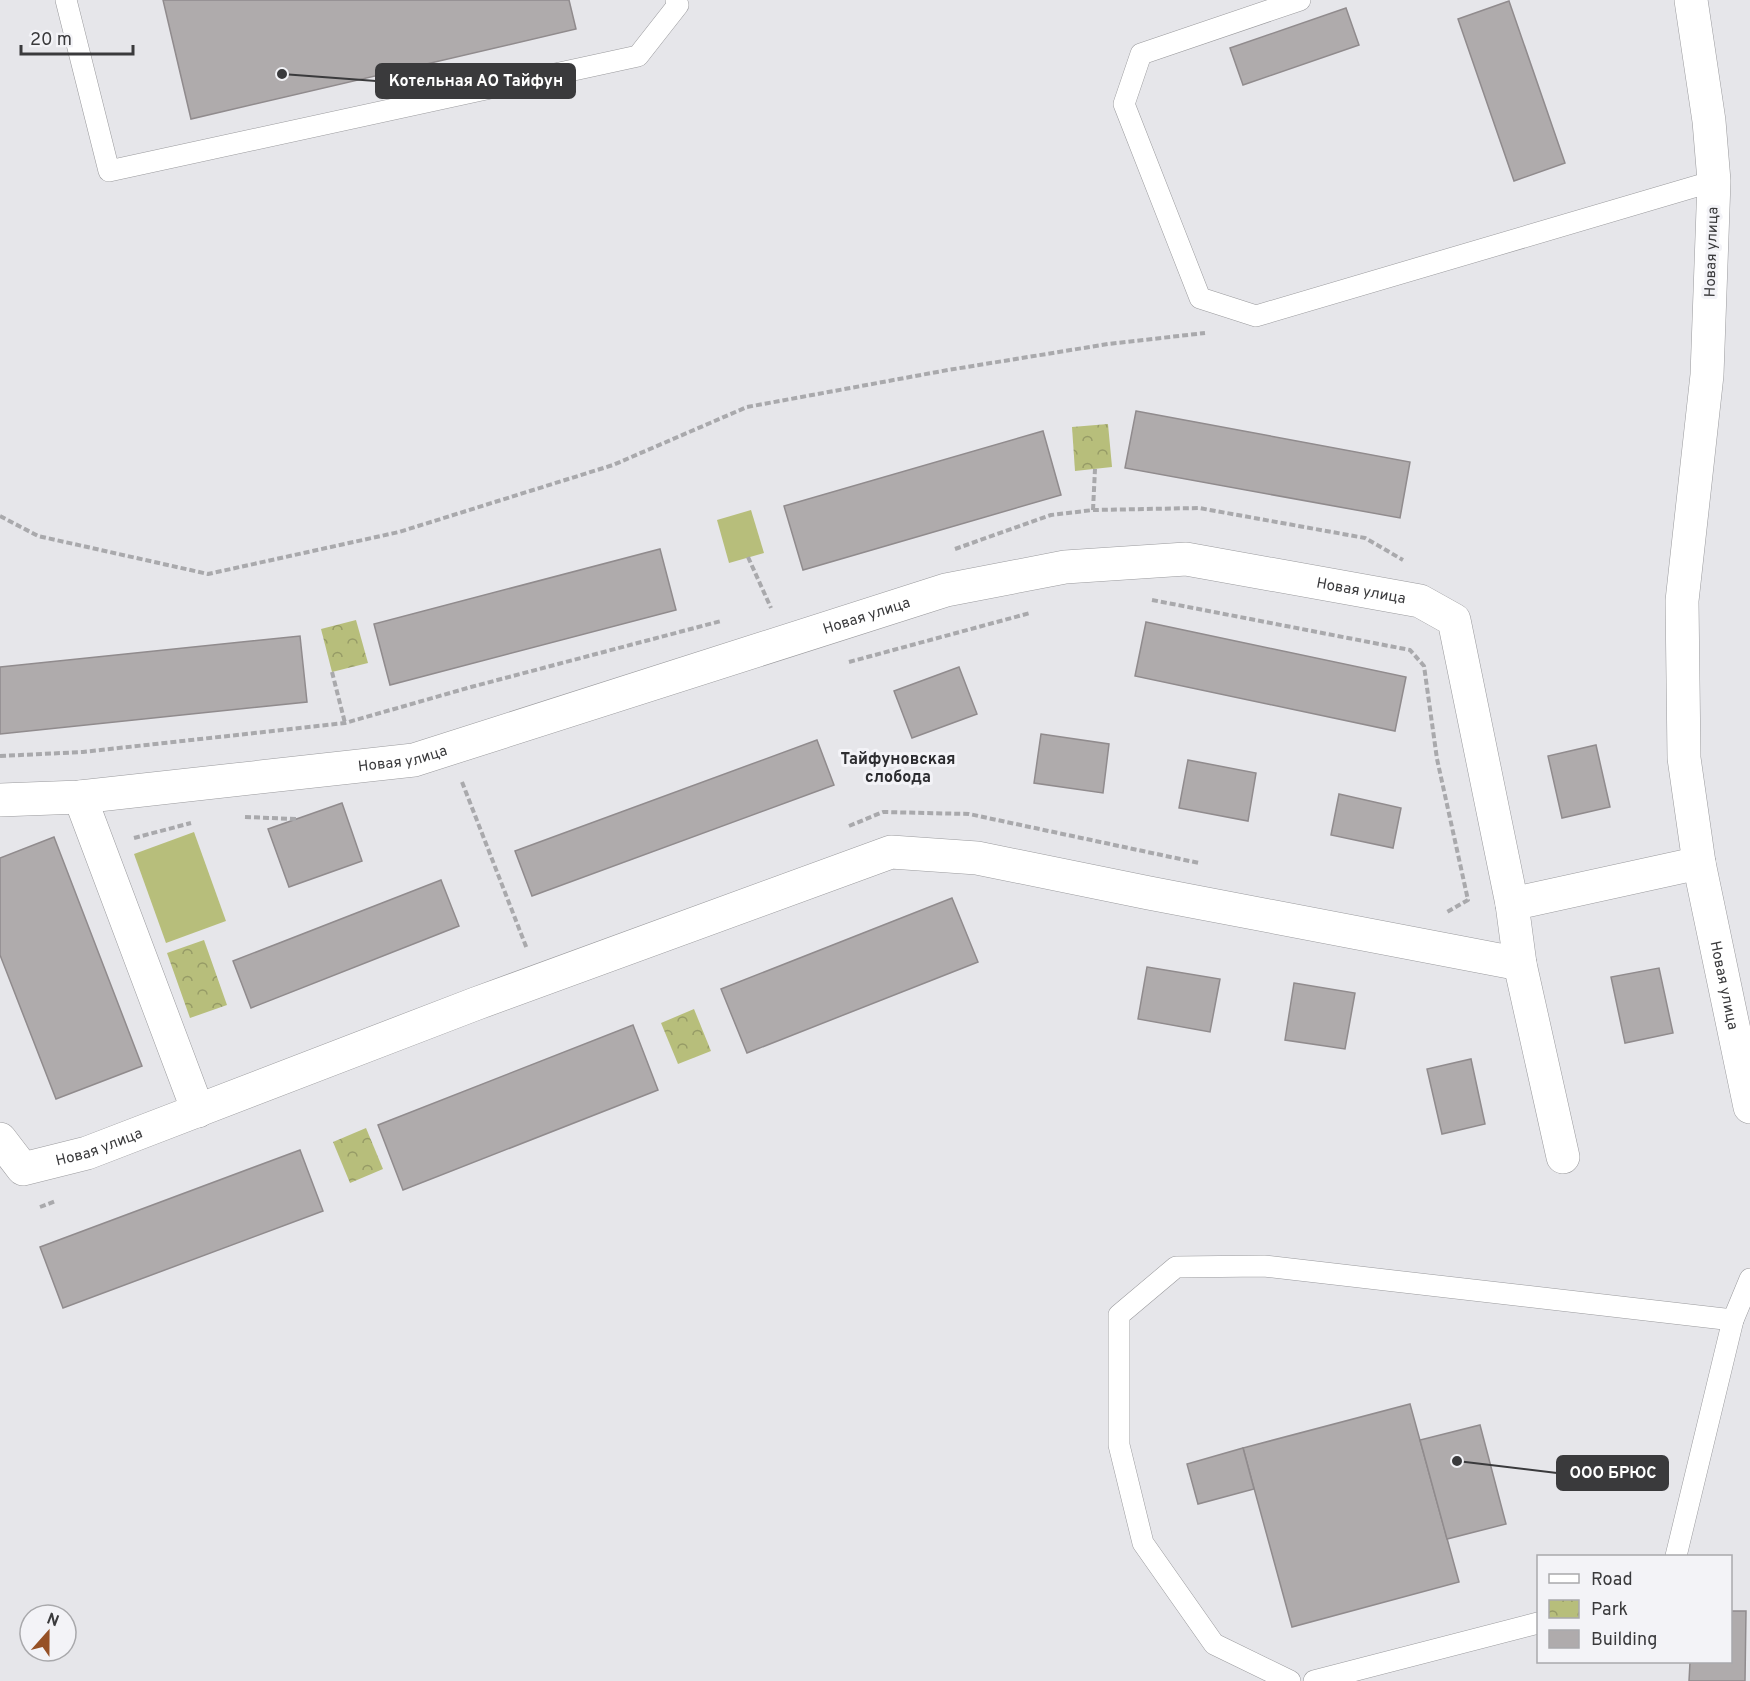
<svg xmlns="http://www.w3.org/2000/svg" width="1750" height="1681" font-family="Overpass,sans-serif">
  <style>
    .park { fill: url(#park-crowns) }
    .pitch { fill: #b7be7b }
    .building { fill: #afabac; stroke: #908b8d; stroke-width: 1.5 }
    .lines { fill: none; stroke-linecap: round; stroke-linejoin: round }
    .service-casing { stroke: #9a9a9d; stroke-width: 22 }
    .minor-casing { stroke: #9a9a9d; stroke-width: 34 }
    .path { stroke: #a9a9ac; stroke-width: 4; stroke-dasharray: 6 3; stroke-linecap: butt }
    .service { stroke: #fff; stroke-width: 21 }
    .minor { stroke: #fff; stroke-width: 33 }
    .labels { text-anchor: middle; stroke-width: 6; stroke-linejoin: round; paint-order: stroke }
    .street-label { font-size: 15px; fill: #3a3a3c; stroke: #f3f3f7 }
    .neighbourhood-label { font-size: 16px; font-weight: bold; fill: #2c2c2f; stroke: #f3f3f7 }
    .leader { fill: none; stroke: #3a3a3c; stroke-width: 2 }
    .callout-dot { fill: #3a3a3c; stroke: #f3f3f7; stroke-width: 2 }
    .callout { fill: #3a3a3c; stroke: #3a3a3c; stroke-width: 2 }
    .callout-label { font-size: 16px; text-anchor: middle; font-weight: bold; fill: #fff }
  </style>
  <defs>
    <pattern id="park-crowns" width="20" height="18" patternUnits="userSpaceOnUse" patternTransform="scale(1.5)"><rect width="20" height="18" fill="#b7be7b"/><path d="M2 6a3 3 0 1 1 6 0M12 15a3 3 0 1 1 6 0" fill="none" stroke="#969b66"/></pattern>
  </defs>
  <rect width="100%" height="100%" fill="#e6e6ea"/>
  <g class="park">
    <polygon points="1108,424 1112,467 1075,471 1072,427"/>
    <polygon points="356,620 368,663 332,672 321,629"/>
    <polygon points="204,940 227,1005 190,1018 167,953"/>
    <polygon points="694,1009 711,1051 678,1064 661,1023"/>
    <polygon points="366,1128 383,1169 350,1183 333,1142"/>
  </g>
  <g class="pitch">
    <polygon points="751,510 764,553 729,563 717,520"/>
    <polygon points="194,832 226,921 166,943 134,854"/>
  </g>
  <g class="building">
    <polygon points="163,0 569,0 576,29 191,119"/>
    <polygon points="1509,1 1565,163 1514,181 1458,19"/>
    <polygon points="1346,8 1359,45 1243,85 1230,48"/>
    <polygon points="1136,411 1410,462 1400,518 1125,468"/>
    <polygon points="1043,431 1061,495 803,570 784,506"/>
    <polygon points="660,549 676,610 390,685 374,624"/>
    <polygon points="1146,622 1406,677 1395,731 1135,676"/>
    <polygon points="300,636 307,702 0,734 0,667"/>
    <polygon points="959,667 977,714 912,738 894,691"/>
    <polygon points="1041,734 1109,744 1103,793 1034,783"/>
    <polygon points="817,740 834,785 532,896 515,851"/>
    <polygon points="1596,745 1610,807 1562,818 1548,756"/>
    <polygon points="1188,760 1256,773 1248,821 1179,808"/>
    <polygon points="1339,794 1401,808 1393,848 1331,835"/>
    <polygon points="342,803 362,861 289,887 268,829"/>
    <polygon points="54,837 142,1066 56,1099 0,955 0,858"/>
    <polygon points="441,880 459,926 251,1008 233,961"/>
    <polygon points="952,898 978,962 747,1053 721,989"/>
    <polygon points="1147,967 1220,979 1210,1032 1138,1019"/>
    <polygon points="1659,968 1673,1033 1625,1043 1611,977"/>
    <polygon points="1294,983 1355,993 1345,1049 1285,1040"/>
    <polygon points="633,1025 658,1090 403,1190 378,1125"/>
    <polygon points="1471,1059 1485,1124 1442,1134 1427,1069"/>
    <polygon points="300,1150 323,1211 63,1308 40,1247"/>
    <polygon points="1410,1404 1459,1582 1292,1627 1243,1448"/>
    <polygon points="1480,1425 1506,1524 1447,1539 1420,1440"/>
    <polygon points="1243,1448 1254,1489 1198,1504 1187,1464"/>
    <polygon points="1730,1611 1746,1611 1745,1681 1689,1681 1690,1662 1730,1662"/>
  </g>
  <g class="lines">
    <defs>
      <g id="service">
        <polyline points="66,0 109,171 638,56 678,5 676,0"/>
        <polyline points="1300,0 1141,54 1124,104 1200,298 1256,316 1714,181"/>
        <polyline points="1676,1556 1733,1320 1750,1279"/>
        <polyline points="1290,1681 1214,1644 1143,1543 1119,1445 1119,1315 1176,1267 1264,1266 1733,1320"/>
        <polyline points="1314,1681 1538,1623"/>
      </g>
      <g id="minor">
        <path id="s1" d="M1691 0 1709 121 1714 181 1707 375 1682 601 1684 758 1699 863 1750 1107"/>
        <polyline points="80,797 198,1111"/>
        <path id="s2" d="M0 800 80 797 414 760 946 590 1065 567 1186 559 1420 601 1454 620 1512 904"/>
        <path id="s3" d="M0 1139 23 1169 87 1153 475 1004 891 852 977 858 1149 893 1520 964"/>
        <polyline points="1563,1157 1520,964 1512,904 1699,863"/>
      </g>
    </defs>
    <use href="#service" class="service-casing"/>
    <use href="#minor" class="minor-casing"/>
    <g class="path">
      <polyline points="1093,510 1095,469"/>
      <polyline points="0,516 38,536 208,574 399,532 613,465 747,407 948,370 1108,344 1205,333"/>
      <polyline points="955,549 1051,515 1093,510 1199,508 1365,538 1403,560"/>
      <polyline points="748,557 771,608"/>
      <polyline points="1152,600 1410,650 1424,666 1437,759 1468,900 1447,912"/>
      <polyline points="849,662 1030,613"/>
      <polyline points="332,672 345,723"/>
      <polyline points="0,756 83,752 345,723 471,687 721,621"/>
      <polyline points="462,782 527,949"/>
      <polyline points="245,817 296,819"/>
      <polyline points="849,826 883,812 969,814 1199,863"/>
      <polyline points="134,838 191,823"/>
      <polyline points="40,1207 56,1201"/>
    </g>
    <use href="#service" class="service"/>
    <use href="#minor" class="minor"/>
  </g>
  <g class="labels">
    <g class="street-label">
      <text transform="translate(1711 252) rotate(-88)" y="5">Новая улица</text>
      <text dy="5" stroke="none"><textPath href="#s2" startOffset="1395">Новая улица</textPath></text>
      <text dy="5" stroke="none"><textPath href="#s2" startOffset="891">Новая улица</textPath></text>
      <text dy="5" stroke="none"><textPath href="#s2" startOffset="405">Новая улица</textPath></text>
      <text dy="5" stroke="none"><textPath href="#s1" startOffset="992">Новая улица</textPath></text>
      <text dy="5" stroke="none"><textPath href="#s3" startOffset="117">Новая улица</textPath></text>
    </g>
    <g class="neighbourhood-label">
      <text x="898" y="764">Тайфуновская<tspan x="898" dy="18">слобода</tspan></text>
    </g>
  </g>
  <path class="leader" d="M282 74L376 81M1457 1461L1557 1473"/>
  <g class="callout-dot">
    <circle cx="282" cy="74" r="6"/>
    <circle cx="1457" cy="1461" r="6"/>
  </g>
  <g class="callout">
    <rect x="376" y="64" width="199" height="34" rx="6"/>
    <rect x="1557" y="1456" width="111" height="34" rx="6"/>
  </g>
  <g class="callout-label">
    <text x="476" y="86">Котельная АО Тайфун</text>
    <text x="1613" y="1478">ООО БРЮС</text>
  </g>
  <rect x="1537" y="1555" width="195" height="108" fill="#f3f3f7" stroke="#a9a9ac" stroke-width="1.5"/>
  <rect x="1549" y="1574" width="30" height="9" fill="#ffffff" stroke="#a9a9ac" stroke-width="1.5"/>
  <text x="1591" y="1585" font-size="18" fill="#3a3a3c">Road</text>
  <rect x="1549" y="1600" width="30" height="18" fill="url(#park-crowns)" stroke="#a9a9ac" stroke-width="1.5"/>
  <text x="1591" y="1615" font-size="18" fill="#3a3a3c">Park</text>
  <rect x="1549" y="1630" width="30" height="18" fill="#afabac" stroke="#a9a9ac" stroke-width="1.5"/>
  <text x="1591" y="1645" font-size="18" fill="#3a3a3c">Building</text>
  <g transform="translate(48 1633) rotate(21)"><circle r="28" fill="#f3f3f7" stroke="#a9a9ac" stroke-width="1.5"/>
  <path d="M0-4.5L10 22L0 15L-10 22Z" fill="#965126"/>
  <text y="-9" font-size="16" font-weight="bold" text-anchor="middle" fill="#3a3a3c">N</text>
  </g>
  <path d="M21 45v9h112v-9" fill="none" stroke="#3a3a3c" stroke-width="3"/>
  <text x="30" y="45" font-size="18" fill="#3a3a3c" stroke="#f3f3f7" stroke-width="4.5" paint-order="stroke">20 m</text>
</svg>
